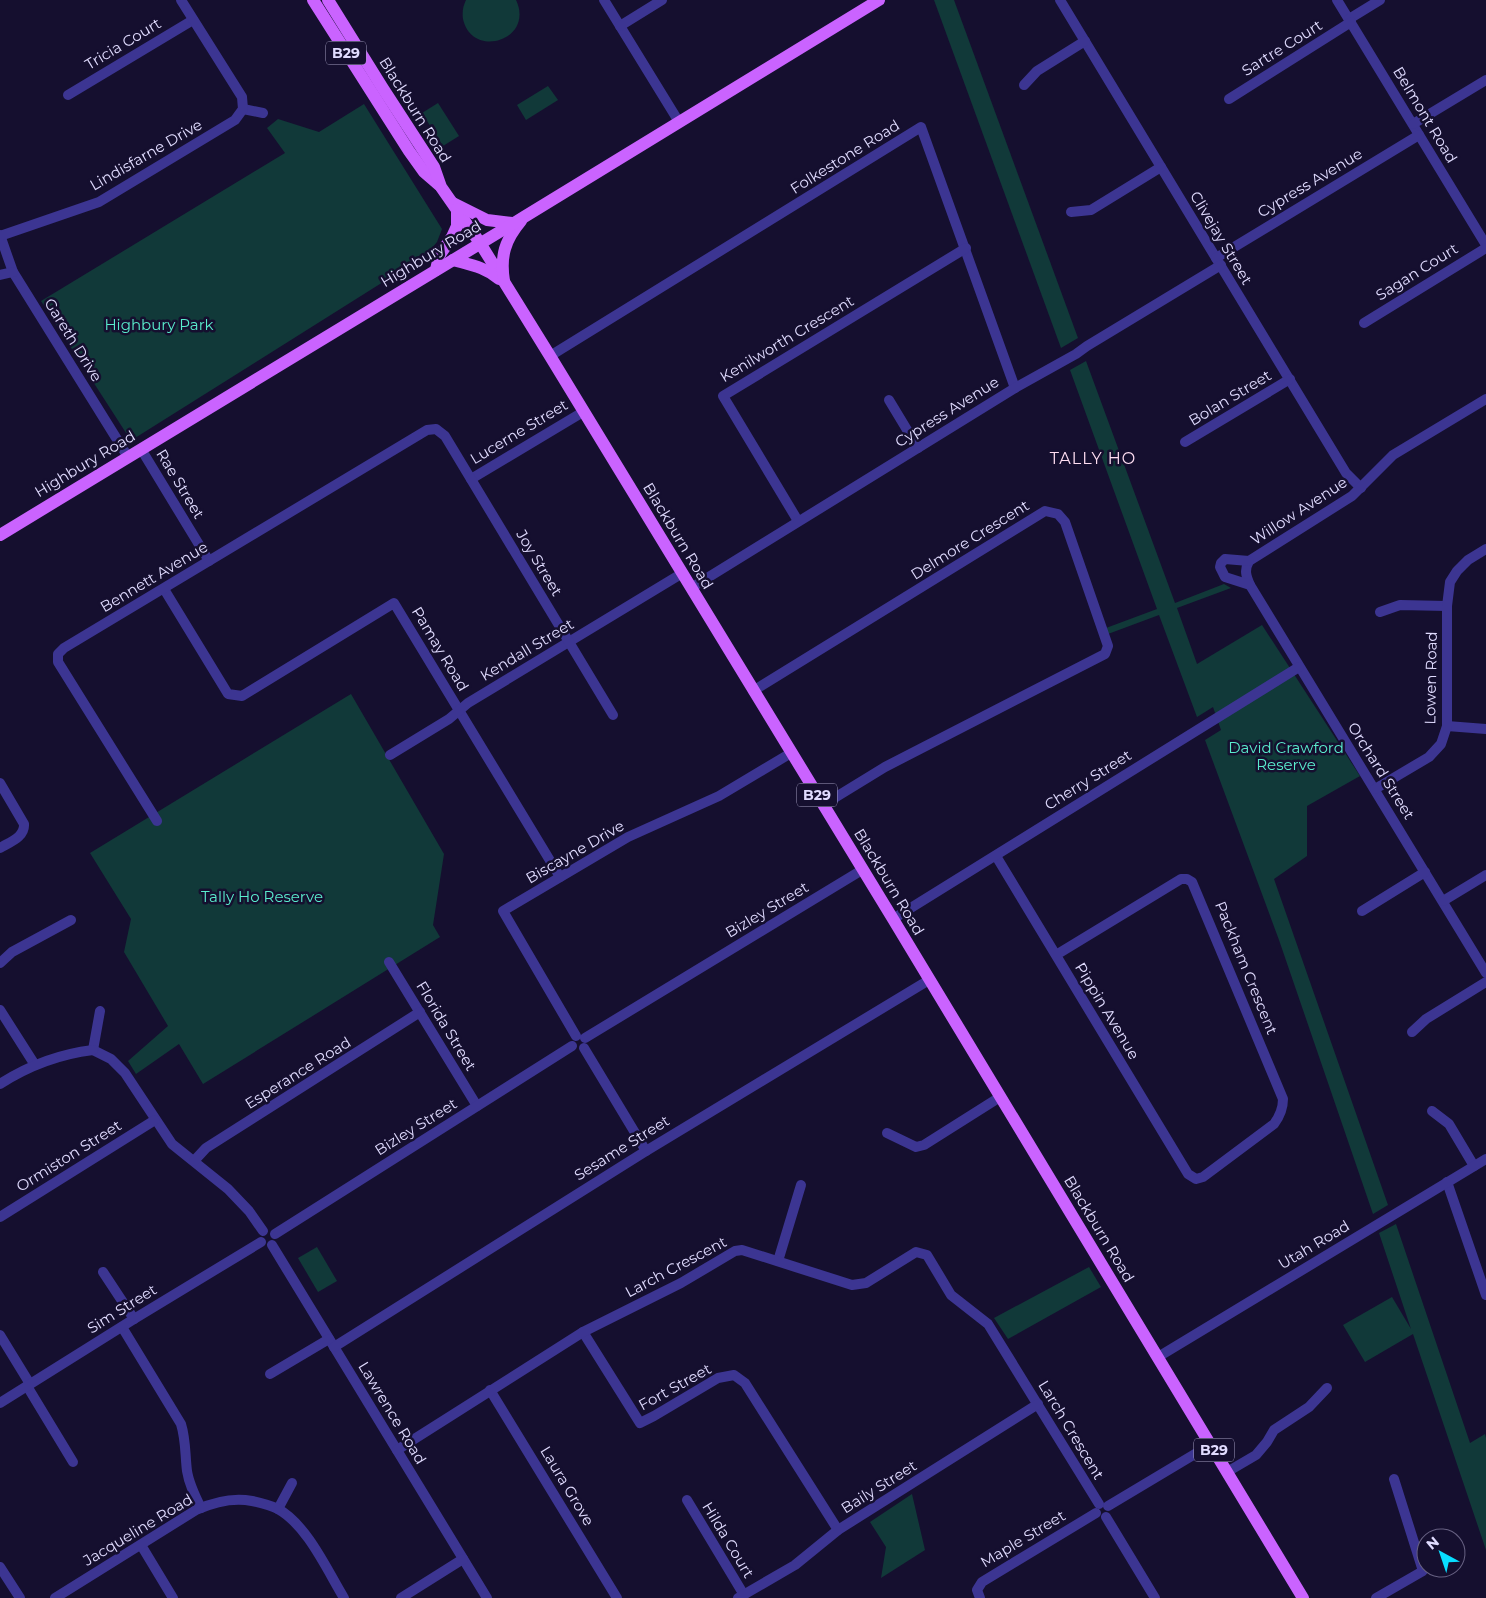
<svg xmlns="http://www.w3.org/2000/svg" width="1486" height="1598" font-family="Montserrat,sans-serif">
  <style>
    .green { fill: #113939 }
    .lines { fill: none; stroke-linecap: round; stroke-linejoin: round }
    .street { stroke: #3c3592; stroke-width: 10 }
    .primary { stroke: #ca63ff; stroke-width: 12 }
    .labels { text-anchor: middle; stroke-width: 5; stroke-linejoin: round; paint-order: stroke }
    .shield { fill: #150f2f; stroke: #a49ec1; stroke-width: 1 }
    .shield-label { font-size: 14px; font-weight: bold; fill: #e1dcff }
    .street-label { font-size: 15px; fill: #e1dcff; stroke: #150f2f }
    .park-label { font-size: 15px; fill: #5aedcd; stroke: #150f2f }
    .neighbourhood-label { font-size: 16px; letter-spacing: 1px; fill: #ffdef2; stroke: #150f2f }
  </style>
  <rect width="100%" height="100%" fill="#150f2f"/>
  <g class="green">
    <path d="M466 0H516C535 40 472 60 463 19 462 12 463 6 466 0Z"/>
    <polygon points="934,0 954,0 1078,338 1061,348"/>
    <polygon points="548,86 558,100 526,120 517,105"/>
    <polygon points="438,103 459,136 443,146 422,113"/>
    <polygon points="364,104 442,229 437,242 426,255 135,438 128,436 41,301 285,153 267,128 278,119 319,132"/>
    <polygon points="1086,361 1175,603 1224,584 1231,588 1177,608 1197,664 1262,625 1360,776 1307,806 1307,856 1274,879 1388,1205 1373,1214 1279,940 1205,740 1221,730 1213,707 1197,717 1159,615 1108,634 1106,628 1157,609 1070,370"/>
    <polygon points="351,694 444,854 433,925 440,937 203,1084 179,1044 136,1074 128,1061 168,1026 124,952 131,919 90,853"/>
    <polygon points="1396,1224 1470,1443 1485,1434 1486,1438 1486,1550 1413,1334 1365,1362 1343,1325 1392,1297 1411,1329 1379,1233"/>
    <polygon points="317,1247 337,1281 318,1292 298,1258"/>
    <polygon points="1089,1267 1101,1287 1008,1339 994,1318"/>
    <polygon points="912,1494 925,1550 881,1578 886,1547 870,1522"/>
  </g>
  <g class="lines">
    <g class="street">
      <polyline points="604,0 679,122"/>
      <polyline points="1060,0 1346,473 1361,488"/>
      <polyline points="1337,0 1486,245"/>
      <polyline points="1349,19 1380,0"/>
      <polyline points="620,26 662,0"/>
      <polyline points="1024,85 1037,71 1085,41"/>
      <polyline points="68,95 193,20"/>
      <polyline points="1229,99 1351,22"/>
      <polyline points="243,109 263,113"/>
      <polyline points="1413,124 1486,80"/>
      <polyline points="1071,212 1091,210 1161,167"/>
      <polyline points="0,235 13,272 128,457"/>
      <polyline points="0,236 99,202 235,120 243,109 242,97 181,0"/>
      <polyline points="1216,258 1419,135"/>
      <polyline points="0,275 13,272"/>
      <polyline points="1364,323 1486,248"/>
      <polyline points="550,356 921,127 1015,388"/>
      <path d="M1486 399 1393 455 1352 496 1249 561C1244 570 1246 576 1250 585L1486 973"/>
      <polyline points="889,400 918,448"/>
      <polyline points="1185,442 1290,379"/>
      <polyline points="141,449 209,561"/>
      <polyline points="471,479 583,412"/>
      <polyline points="798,521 723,396 966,248"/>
      <polyline points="1249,561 1225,559 1221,563 1220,567 1225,577 1250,585"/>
      <polyline points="691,588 1015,388 1076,354 1087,346 1221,265"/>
      <polyline points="164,589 228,694 242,696 394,603 560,877"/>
      <polyline points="1380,612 1400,605 1447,606"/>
      <polyline points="753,691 1045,511 1058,514 1065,522 1108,646 1105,654 885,767 823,805"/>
      <polyline points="1447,726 1486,729"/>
      <polyline points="390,755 449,719 468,703 681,574"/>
      <path d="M0 783 24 824C25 837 10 842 0 848"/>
      <polyline points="1375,789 1429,757 1441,744 1447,726 1447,606 1450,582 1457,571 1468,560 1486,549"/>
      <polyline points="157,821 58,662 58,654 64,648 427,430 436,429 445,436 613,715"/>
      <path d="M996 856 1188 1174 1196 1179 1203 1177 1274 1124C1280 1116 1283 1109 1283 1099L1192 882 1187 879H1181L1056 955"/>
      <polyline points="1443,901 1486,875"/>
      <polyline points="1362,911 1425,872"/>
      <polyline points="893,919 1299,667"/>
      <polyline points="389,962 477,1106"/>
      <polyline points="0,963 12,952 71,920"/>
      <polyline points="0,1010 35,1065"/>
      <polyline points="1412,1032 1426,1019 1486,982"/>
      <polyline points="576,1036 503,911 628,837 719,796 791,753"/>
      <polyline points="585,1038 862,870"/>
      <polyline points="584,1048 646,1151"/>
      <polyline points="93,1050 111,1059 125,1073 172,1144 228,1189 249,1211 263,1231"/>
      <polyline points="93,1050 100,1011"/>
      <path d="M0 1084C28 1066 60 1054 93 1050"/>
      <polyline points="1432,1111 1449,1124 1474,1166"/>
      <polyline points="887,1133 916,1147 924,1145 1000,1097"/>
      <polyline points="194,1161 206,1148 420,1012"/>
      <polyline points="1447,1182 1486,1295"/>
      <polyline points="0,1217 155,1120"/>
      <polyline points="275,1234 572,1046"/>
      <polyline points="272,1245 487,1598"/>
      <polyline points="778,1261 801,1185"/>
      <polyline points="103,1272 134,1319"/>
      <path d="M122 1327 181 1424C186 1440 185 1455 187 1471 189 1484 195 1496 201 1508"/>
      <polyline points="583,1332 640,1423 654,1416 718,1378 734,1375 745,1383 838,1530"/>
      <polyline points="0,1335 30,1384"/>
      <polyline points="334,1347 646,1151 929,980"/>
      <polyline points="1158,1357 1486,1159"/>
      <polyline points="270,1374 329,1339"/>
      <polyline points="27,1386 73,1462"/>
      <polyline points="490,1390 617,1598"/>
      <polyline points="0,1403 134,1319 261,1242"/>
      <polyline points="397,1450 583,1332 681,1283 735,1251 742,1250 852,1285 866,1283 916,1252 927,1255 951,1295 988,1324 1099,1504"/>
      <polyline points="1227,1472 1256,1455 1267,1442 1274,1430 1309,1407 1327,1388"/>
      <polyline points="687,1500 744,1595"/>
      <polyline points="1108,1506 1210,1445"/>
      <polyline points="278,1509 292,1483"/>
      <polyline points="1106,1517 1155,1598"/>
      <polyline points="141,1545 173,1598"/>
      <polyline points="0,1567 20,1598"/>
      <path d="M55 1598 196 1510C214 1502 232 1497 252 1501 261 1503 270 1505 278 1509 307 1525 327 1570 344 1598"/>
      <polyline points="401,1598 463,1559"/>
      <polyline points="738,1598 795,1565 838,1530 1038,1404"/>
      <polyline points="980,1598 977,1590 982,1582 1096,1513"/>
      <polyline points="1376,1598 1423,1571 1394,1479"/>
    </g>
    <g class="primary">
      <polyline points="313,0 409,151 424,172 439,185"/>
      <polyline points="328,0 382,87 434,167 441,187 480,243 550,356 893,919 1303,1598"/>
      <polyline points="453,203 487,220 512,223"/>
      <path d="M453 260C471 265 485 267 499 279"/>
      <polyline points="436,270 439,256 452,237 457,226 457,209"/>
      <path d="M504 281C500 256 505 240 521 221"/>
      <polyline points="0,535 524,217 879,0"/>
    </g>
  </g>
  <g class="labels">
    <g class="shield">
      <rect x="326" y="41.5" width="40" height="23" rx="4"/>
      <rect x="797" y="783.5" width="40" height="23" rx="4"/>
      <rect x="1194" y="1438.5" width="40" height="23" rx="4"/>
    </g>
    <g class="shield-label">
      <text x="346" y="58">B29</text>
      <text x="817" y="800">B29</text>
      <text x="1214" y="1455">B29</text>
    </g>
    <g class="street-label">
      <text transform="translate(123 44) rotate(-31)" y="5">Tricia Court</text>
      <text transform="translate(1282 48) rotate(-32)" y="5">Sartre Court</text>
      <text transform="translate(415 110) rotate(58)" y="5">Blackburn Road</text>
      <text transform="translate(1425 115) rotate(59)" y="5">Belmont Road</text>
      <text transform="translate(146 155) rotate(-30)" y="5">Lindisfarne Drive</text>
      <text transform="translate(845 157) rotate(-32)" y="5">Folkestone Road</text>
      <text transform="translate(1310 183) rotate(-31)" y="5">Cypress Avenue</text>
      <text transform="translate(1221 238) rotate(59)" y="5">Clivejay Street</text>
      <text transform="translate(431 254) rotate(-31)" y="5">Highbury Road</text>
      <text transform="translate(1417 272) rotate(-32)" y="5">Sagan Court</text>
      <text transform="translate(787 339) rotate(-31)" y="5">Kenilworth Crescent</text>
      <text transform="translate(73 340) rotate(58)" y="5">Gareth Drive</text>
      <text transform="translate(1230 398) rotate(-31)" y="5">Bolan Street</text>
      <text transform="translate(947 412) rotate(-32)" y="5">Cypress Avenue</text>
      <text transform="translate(519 432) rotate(-31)" y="5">Lucerne Street</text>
      <text transform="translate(85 464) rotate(-31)" y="5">Highbury Road</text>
      <text transform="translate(180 484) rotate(59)" y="5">Rae Street</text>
      <text transform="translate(1299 511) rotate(-33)" y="5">Willow Avenue</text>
      <text transform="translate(678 536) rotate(59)" y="5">Blackburn Road</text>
      <text transform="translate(970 540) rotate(-32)" y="5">Delmore Crescent</text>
      <text transform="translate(539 563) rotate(59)" y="5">Joy Street</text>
      <text transform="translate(154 577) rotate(-31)" y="5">Bennett Avenue</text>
      <text transform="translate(440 649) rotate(59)" y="5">Pamay Road</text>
      <text transform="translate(527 650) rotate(-31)" y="5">Kendall Street</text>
      <text transform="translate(1431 678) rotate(-89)" y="5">Lowen Road</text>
      <text transform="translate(1381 771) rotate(58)" y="5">Orchard Street</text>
      <text transform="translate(1088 780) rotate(-32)" y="5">Cherry Street</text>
      <text transform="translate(575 852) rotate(-30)" y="5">Biscayne Drive</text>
      <text transform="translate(889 882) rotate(59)" y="5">Blackburn Road</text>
      <text transform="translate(767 910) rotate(-31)" y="5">Bizley Street</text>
      <text transform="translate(1246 968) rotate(68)" y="5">Packham Crescent</text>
      <text transform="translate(1107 1011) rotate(59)" y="5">Pippin Avenue</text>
      <text transform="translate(446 1026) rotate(59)" y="5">Florida Street</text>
      <text transform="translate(298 1073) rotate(-32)" y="5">Esperance Road</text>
      <text transform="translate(416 1127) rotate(-32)" y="5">Bizley Street</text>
      <text transform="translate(622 1148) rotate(-32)" y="5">Sesame Street</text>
      <text transform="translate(69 1156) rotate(-32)" y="5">Ormiston Street</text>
      <text transform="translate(1099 1229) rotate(59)" y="5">Blackburn Road</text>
      <text transform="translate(1314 1245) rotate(-31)" y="5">Utah Road</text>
      <text transform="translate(676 1267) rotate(-28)" y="5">Larch Crescent</text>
      <text transform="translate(122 1309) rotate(-32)" y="5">Sim Street</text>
      <text transform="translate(675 1387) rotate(-29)" y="5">Fort Street</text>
      <text transform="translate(392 1413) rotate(59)" y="5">Lawrence Road</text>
      <text transform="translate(1071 1430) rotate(59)" y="5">Larch Crescent</text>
      <text transform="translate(567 1486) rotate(59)" y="5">Laura Grove</text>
      <text transform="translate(879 1487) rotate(-32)" y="5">Baily Street</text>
      <text transform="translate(138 1530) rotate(-31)" y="5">Jacqueline Road</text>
      <text transform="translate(1023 1539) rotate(-31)" y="5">Maple Street</text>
      <text transform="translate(728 1540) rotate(59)" y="5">Hilda Court</text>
    </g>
    <g class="park-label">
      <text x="159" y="330">Highbury Park</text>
      <text x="1286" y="753">David Crawford<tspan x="1286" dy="17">Reserve</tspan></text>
      <text x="262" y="902">Tally Ho Reserve</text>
    </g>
    <g class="neighbourhood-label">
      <text x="1093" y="464">TALLY HO</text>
    </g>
  </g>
  <g transform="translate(1441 1553) rotate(320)"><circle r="24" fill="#150f2f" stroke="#676182"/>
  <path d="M0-4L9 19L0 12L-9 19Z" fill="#08deff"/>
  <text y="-8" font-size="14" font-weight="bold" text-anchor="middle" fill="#e1dcff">N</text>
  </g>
</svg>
